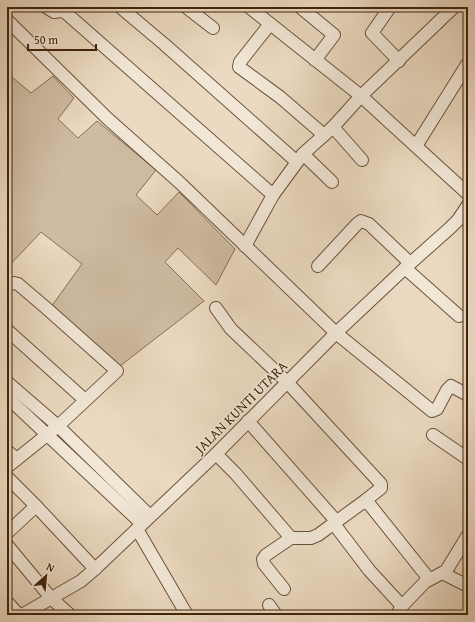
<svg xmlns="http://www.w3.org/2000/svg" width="475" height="622" font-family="'Gentium Book Plus',serif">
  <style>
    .green { fill: #cebba2; stroke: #877057 }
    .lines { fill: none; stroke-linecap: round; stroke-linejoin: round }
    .minor-casing { stroke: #6b5239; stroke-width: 14 }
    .minor { stroke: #f2e7d7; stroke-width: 12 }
    .labels { text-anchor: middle; stroke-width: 3; stroke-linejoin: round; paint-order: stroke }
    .street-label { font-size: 14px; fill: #40240c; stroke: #f2e7d7 }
  </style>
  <rect width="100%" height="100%" fill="#ebdac1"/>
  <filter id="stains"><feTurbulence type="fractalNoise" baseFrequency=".005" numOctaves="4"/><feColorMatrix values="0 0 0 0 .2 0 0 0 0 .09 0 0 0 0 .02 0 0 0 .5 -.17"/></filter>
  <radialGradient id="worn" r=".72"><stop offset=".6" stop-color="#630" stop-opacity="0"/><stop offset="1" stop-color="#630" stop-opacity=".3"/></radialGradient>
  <polygon class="green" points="7,73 31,93 53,76 74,98 58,119 78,138 97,121 156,170 136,195 157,215 179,192 235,249 216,285 178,248 165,262 204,301 120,366 51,307 82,264 41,232 7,268"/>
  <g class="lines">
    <defs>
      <g id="minor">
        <polyline points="46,7 54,12 61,11 66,13 273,195"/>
        <polyline points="120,7 164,44 297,162"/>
        <polyline points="186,7 213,28"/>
        <polyline points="249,7 361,96 468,194"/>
        <polyline points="300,7 334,35 315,60"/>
        <polyline points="390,7 372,33 399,61"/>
        <polyline points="7,20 108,119 179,182 336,333 432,411 437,409 447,390 451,386 468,395"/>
        <polyline points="270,24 240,62 239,67 280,97 324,135"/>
        <polyline points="333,127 362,160"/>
        <polyline points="416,146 468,63"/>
        <polyline points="303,154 332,182"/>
        <polyline points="245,246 273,195 303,154 333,127 361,96 454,7"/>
        <polyline points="318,266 357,224 361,221 369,224 410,263"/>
        <polyline points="405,268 459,316"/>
        <polyline points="7,285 14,283 18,284 45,307 117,371 58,426 7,467"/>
        <polyline points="216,308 231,329 287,382 381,484 381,488 366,500"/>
        <polyline points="7,330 85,400"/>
        <polyline points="7,382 58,426 150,516"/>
        <polyline points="7,397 142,524"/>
        <polyline points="248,421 337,522"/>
        <polyline points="433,435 468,459"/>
        <polyline points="7,451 17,459"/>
        <polyline points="216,454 236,474 291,538"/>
        <polyline points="7,477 36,506 95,569"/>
        <polyline points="334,524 369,570 402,606"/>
        <polyline points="137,529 187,615"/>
        <polyline points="7,533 36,506"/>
        <polyline points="7,545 51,598 70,615"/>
        <polyline points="442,573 468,586"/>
        <polyline points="284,589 264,564 263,559 266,555 291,538 311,538 318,535 366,500 429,579"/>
        <polyline points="7,602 19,615"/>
        <polyline points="269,605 276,615"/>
        <polyline points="22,615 81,581 95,569 216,454 336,333 405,268 450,228 458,220 468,205"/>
        <polyline points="397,615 402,606 425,582 446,571 468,535"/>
      </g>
    </defs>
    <use href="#minor" class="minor-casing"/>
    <use href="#minor" class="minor"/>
  </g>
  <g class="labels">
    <g class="street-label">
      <text transform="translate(241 407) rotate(-45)" y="5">JALAN KUNTI UTARA</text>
    </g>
  </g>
  <rect width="475" height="622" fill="none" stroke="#ebdac1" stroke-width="24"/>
  <rect x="8" y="8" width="459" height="606" fill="none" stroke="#40240c" stroke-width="2"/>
  <rect x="12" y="12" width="451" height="598" fill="none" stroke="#40240c"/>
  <g transform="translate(46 576) rotate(27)" stroke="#f2e7d7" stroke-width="3" paint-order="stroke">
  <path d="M0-3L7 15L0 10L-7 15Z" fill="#40240c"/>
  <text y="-6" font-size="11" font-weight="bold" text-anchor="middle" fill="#40240c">N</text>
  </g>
  <path d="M28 44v6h68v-6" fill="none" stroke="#40240c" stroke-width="2"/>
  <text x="34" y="44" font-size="12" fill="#40240c" stroke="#f2e7d7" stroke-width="3" paint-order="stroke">50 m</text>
  <rect width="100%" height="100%" filter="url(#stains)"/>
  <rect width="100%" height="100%" fill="url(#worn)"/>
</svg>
